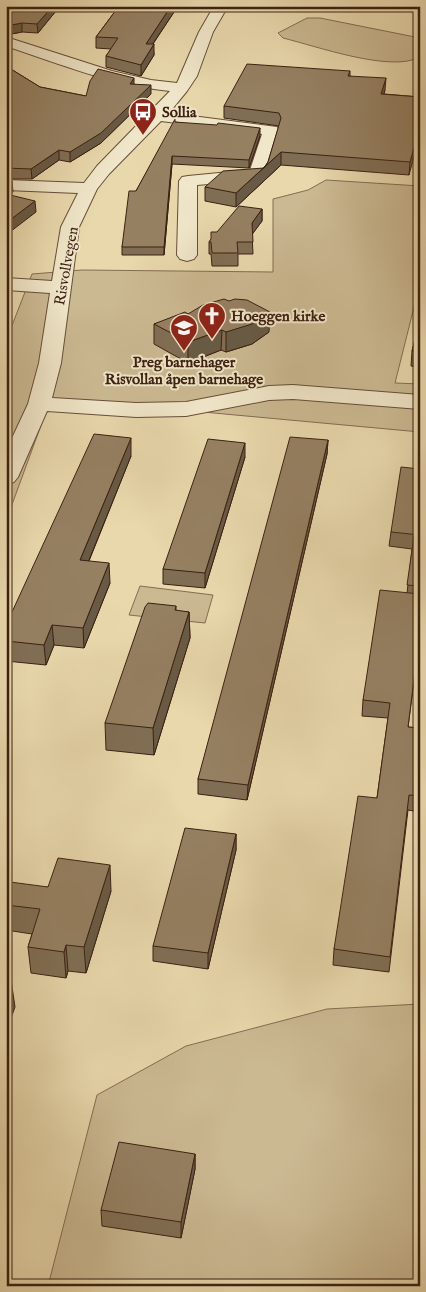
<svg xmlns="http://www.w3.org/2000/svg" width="426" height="1292" font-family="'IM FELL English',serif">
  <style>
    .green { fill: #cbb992; stroke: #846c52 }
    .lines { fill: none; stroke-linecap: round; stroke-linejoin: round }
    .minor-casing { stroke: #674e38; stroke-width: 2 }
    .minor { fill: #f0e6c9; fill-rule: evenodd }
    .wall { fill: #806e54; stroke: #3c2012 }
    .shaded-wall { fill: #685a45; stroke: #3c2012 }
    .building { fill: #958062; stroke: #3c2012 }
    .labels { text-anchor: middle; stroke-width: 4; stroke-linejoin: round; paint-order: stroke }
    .far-poi-label { font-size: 15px; font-weight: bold; fill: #3c2012; stroke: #f0e6c9; text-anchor: start }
    .far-street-label { font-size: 15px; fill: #3c2012; stroke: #f0e6c9 }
  </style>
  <rect width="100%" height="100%" fill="#e8d8ac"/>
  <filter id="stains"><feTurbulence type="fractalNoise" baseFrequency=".004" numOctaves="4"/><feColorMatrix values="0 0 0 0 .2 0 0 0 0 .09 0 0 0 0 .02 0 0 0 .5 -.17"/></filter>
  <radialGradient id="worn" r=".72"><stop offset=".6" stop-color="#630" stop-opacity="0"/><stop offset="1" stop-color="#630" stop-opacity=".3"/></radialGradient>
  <g class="green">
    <path d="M307 18H320L420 38V57C391 73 316 46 283 38L278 33Z"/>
    <polygon points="326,180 420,186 420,283 395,383 420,384 420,432 181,410 48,406 6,521 6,341 32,274 82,270 273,272 273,199 308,190"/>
    <polygon points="140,586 213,595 205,623 129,615"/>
    <polygon points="420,1004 420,1286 48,1286 97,1095 186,1046 327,1009"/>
  </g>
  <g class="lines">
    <defs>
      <path id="minor" d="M214 6H228L213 32 197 76 187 91 169 113 277 127 279 130 266 175 263 179 257 180 197 185V255L194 259 187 261 180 259 177 255 179 181 182 177 188 176 250 170 262 134 161 121 109 174 97 189 79 227 61 363 52 398 136 403 186 402 269 386 293 385 420 395V409L293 399 269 400 186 416 136 417 47 411 18 477 14 482 6 484V451L28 404 39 363 50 293 6 290V278L52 281 61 227 78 193 6 190V180L84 183 97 166 170 91C114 86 60 64 6 46V37L112 71 151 80 177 83 199 32Z"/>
    </defs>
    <use href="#minor" class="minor-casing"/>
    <use href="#minor" class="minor"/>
  </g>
  <g class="wall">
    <polygon points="6,6 60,6 38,33 22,32 6,35"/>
    <polygon points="119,6 178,6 153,44 154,55 141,76 106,67 106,56 111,49 96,48 96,37"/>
    <polygon points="6,66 40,87 86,96 134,84 151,94 101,143 70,162 59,160 32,179 6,179"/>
    <polygon points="350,71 350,76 385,90 384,94 420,97 409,175 281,165 236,207 205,201 205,187 264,168 268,162 279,126 224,118 224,106"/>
    <polygon points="175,122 260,136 249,168 172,164 164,255 122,255 122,247 136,191"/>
    <polygon points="262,209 262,221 252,234 253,254 238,254 238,266 212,266 211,254 209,254 209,242 217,232"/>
    <polygon points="188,314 269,332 252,344 226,352 221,350 188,363 154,344 154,324"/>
    <polygon points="420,321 420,367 411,366 412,351"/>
    <polygon points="328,440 327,454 247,800 198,794 198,779"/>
    <polygon points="131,456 89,561 110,583 84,648 54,645 46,665 6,661 6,625"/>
    <polygon points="245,457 205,588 163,584 163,569"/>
    <polygon points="420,469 420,635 408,727 420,728 420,812 408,810 389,972 333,965 334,949 377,798 388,718 362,716 363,700 407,593 412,549 389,546 391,532"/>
    <polygon points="176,606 176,611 189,612 190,638 154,755 106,750 105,723"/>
    <polygon points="236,834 236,850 208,969 153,961 153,946"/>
    <polygon points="48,887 111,891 86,973 68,971 66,978 31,973 28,947 32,934 6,930 6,893"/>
    <polygon points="195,1154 195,1169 181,1238 102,1226 101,1210"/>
  </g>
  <g class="shaded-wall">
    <polygon points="53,6 60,6 38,33 37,24"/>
    <polygon points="171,6 178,6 146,54 146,44"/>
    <polygon points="22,23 22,32 6,35 6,26"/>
    <polygon points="154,44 154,55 141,76 141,65"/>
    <polygon points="134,78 134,87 130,84"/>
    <polygon points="386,78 385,90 380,106 381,94"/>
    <polygon points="151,85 151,94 101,143 70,162 70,152"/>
    <polygon points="420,126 420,135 409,175 410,162"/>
    <polygon points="260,128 260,136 249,168 249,160"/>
    <polygon points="59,150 59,160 32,179 31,169"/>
    <polygon points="281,152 281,165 236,207 236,193"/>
    <polygon points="172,156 172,164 164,255 164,247"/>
    <polygon points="12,181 13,192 6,197 6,186"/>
    <polygon points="35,201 36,212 6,235 6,223"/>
    <polygon points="262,209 262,221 251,236 252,223"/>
    <polygon points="270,312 269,332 252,344 226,352 226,332"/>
    <polygon points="222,330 221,350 188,363 188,342"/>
    <polygon points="131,438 131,456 81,580 80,560"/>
    <polygon points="328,440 327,454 247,800 248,785"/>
    <polygon points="245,443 245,457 205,588 205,573"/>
    <polygon points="109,563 110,583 84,648 83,628"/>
    <polygon points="189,612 190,638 154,755 153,728"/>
    <polygon points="52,625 54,645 46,665 44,645"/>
    <polygon points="236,834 236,850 208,969 208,953"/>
    <polygon points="110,865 111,891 86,973 84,947"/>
    <polygon points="66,945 68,971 66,978 64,952"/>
    <polygon points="11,980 15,1007 6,1032 6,994"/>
    <polygon points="195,1154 195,1169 181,1238 181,1222"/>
  </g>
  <g class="building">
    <polygon points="6,6 53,6 37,24 22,23 6,26"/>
    <polygon points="119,6 171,6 146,44 154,44 141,65 106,56 118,38 96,37"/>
    <polygon points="247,64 350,71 348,76 386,78 381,94 420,97 420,126 410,162 281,152 236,193 205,187 223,171 264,168 268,162 281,118 279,113 224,106"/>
    <polygon points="6,66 40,87 86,96 90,81 98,69 134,78 130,84 151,85 101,133 70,152 59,150 31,169 6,168"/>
    <polygon points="175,119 175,122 217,125 218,123 260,128 249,160 172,156 164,247 122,247 129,191 136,191"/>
    <polygon points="6,181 12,181 6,186"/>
    <polygon points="6,194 35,201 6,223"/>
    <polygon points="239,206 262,209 252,223 253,242 237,242 238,253 212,253 211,242 209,242 211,239 211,232 217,232"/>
    <polygon points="224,299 229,301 235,299 247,300 270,312 252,324 226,332 222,330 188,342 154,324 185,312 188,314 203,305"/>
    <polygon points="420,321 420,352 412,351"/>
    <polygon points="94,434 131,438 80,560 109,563 83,628 52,625 44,645 6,641 6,625"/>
    <polygon points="290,437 328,440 248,785 198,779"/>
    <polygon points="208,439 245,443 205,573 163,569"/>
    <polygon points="401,467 420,469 420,535 391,532"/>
    <polygon points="414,536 420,537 420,586 407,585"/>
    <polygon points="380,590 420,594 420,632 408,727 420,728 420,796 409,795 390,957 334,949 358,796 377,798 390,703 363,700"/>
    <polygon points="148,603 176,606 175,610 189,612 153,728 105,723 145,607"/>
    <polygon points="185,828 236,834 208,953 153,946"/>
    <polygon points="58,858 110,865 84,947 66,945 64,952 28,947 40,909 6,905 6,893 10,882 48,887"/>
    <polygon points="6,979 11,980 6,994"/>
    <polygon points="119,1142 195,1154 181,1222 101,1210"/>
  </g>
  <defs>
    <symbol id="bus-pin" viewBox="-11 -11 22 30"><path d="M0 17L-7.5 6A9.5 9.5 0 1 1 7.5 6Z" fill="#8f2418" stroke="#f0e6c9"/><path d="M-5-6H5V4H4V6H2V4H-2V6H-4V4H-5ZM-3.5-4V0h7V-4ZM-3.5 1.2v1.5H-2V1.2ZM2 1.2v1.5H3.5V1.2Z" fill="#fff"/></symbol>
    <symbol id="church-pin" viewBox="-11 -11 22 30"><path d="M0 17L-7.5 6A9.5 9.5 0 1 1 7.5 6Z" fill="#8f2418" stroke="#f0e6c9"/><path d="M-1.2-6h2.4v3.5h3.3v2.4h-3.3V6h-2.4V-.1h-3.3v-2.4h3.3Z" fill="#fff"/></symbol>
    <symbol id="school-pin" viewBox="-11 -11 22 30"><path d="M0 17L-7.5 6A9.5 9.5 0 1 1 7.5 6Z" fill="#8f2418" stroke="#f0e6c9"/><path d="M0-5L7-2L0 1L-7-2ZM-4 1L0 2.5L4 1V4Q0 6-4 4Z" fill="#fff"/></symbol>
  </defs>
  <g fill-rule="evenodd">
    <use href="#bus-pin" x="127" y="96" width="32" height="43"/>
    <use href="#church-pin" x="196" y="300" width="32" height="43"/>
    <use href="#school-pin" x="168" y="312" width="32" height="43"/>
  </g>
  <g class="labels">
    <g class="far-poi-label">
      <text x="162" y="117">Sollia</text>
      <text x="231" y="321">Hoeggen kirke</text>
      <text x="184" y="367" text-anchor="middle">Preg barnehager<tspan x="184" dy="17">Risvollan åpen barnehage</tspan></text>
    </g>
    <g class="far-street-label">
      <text transform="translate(66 266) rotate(-80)" y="5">Risvollvegen</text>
    </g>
  </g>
  <rect width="426" height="1292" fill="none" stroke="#e8d8ac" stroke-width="25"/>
  <rect x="8" y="8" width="411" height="1277" fill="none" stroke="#3c2012" stroke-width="2.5"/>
  <rect x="12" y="12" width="401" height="1267" fill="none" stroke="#3c2012"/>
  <rect width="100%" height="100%" filter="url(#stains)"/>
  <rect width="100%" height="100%" fill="url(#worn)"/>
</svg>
